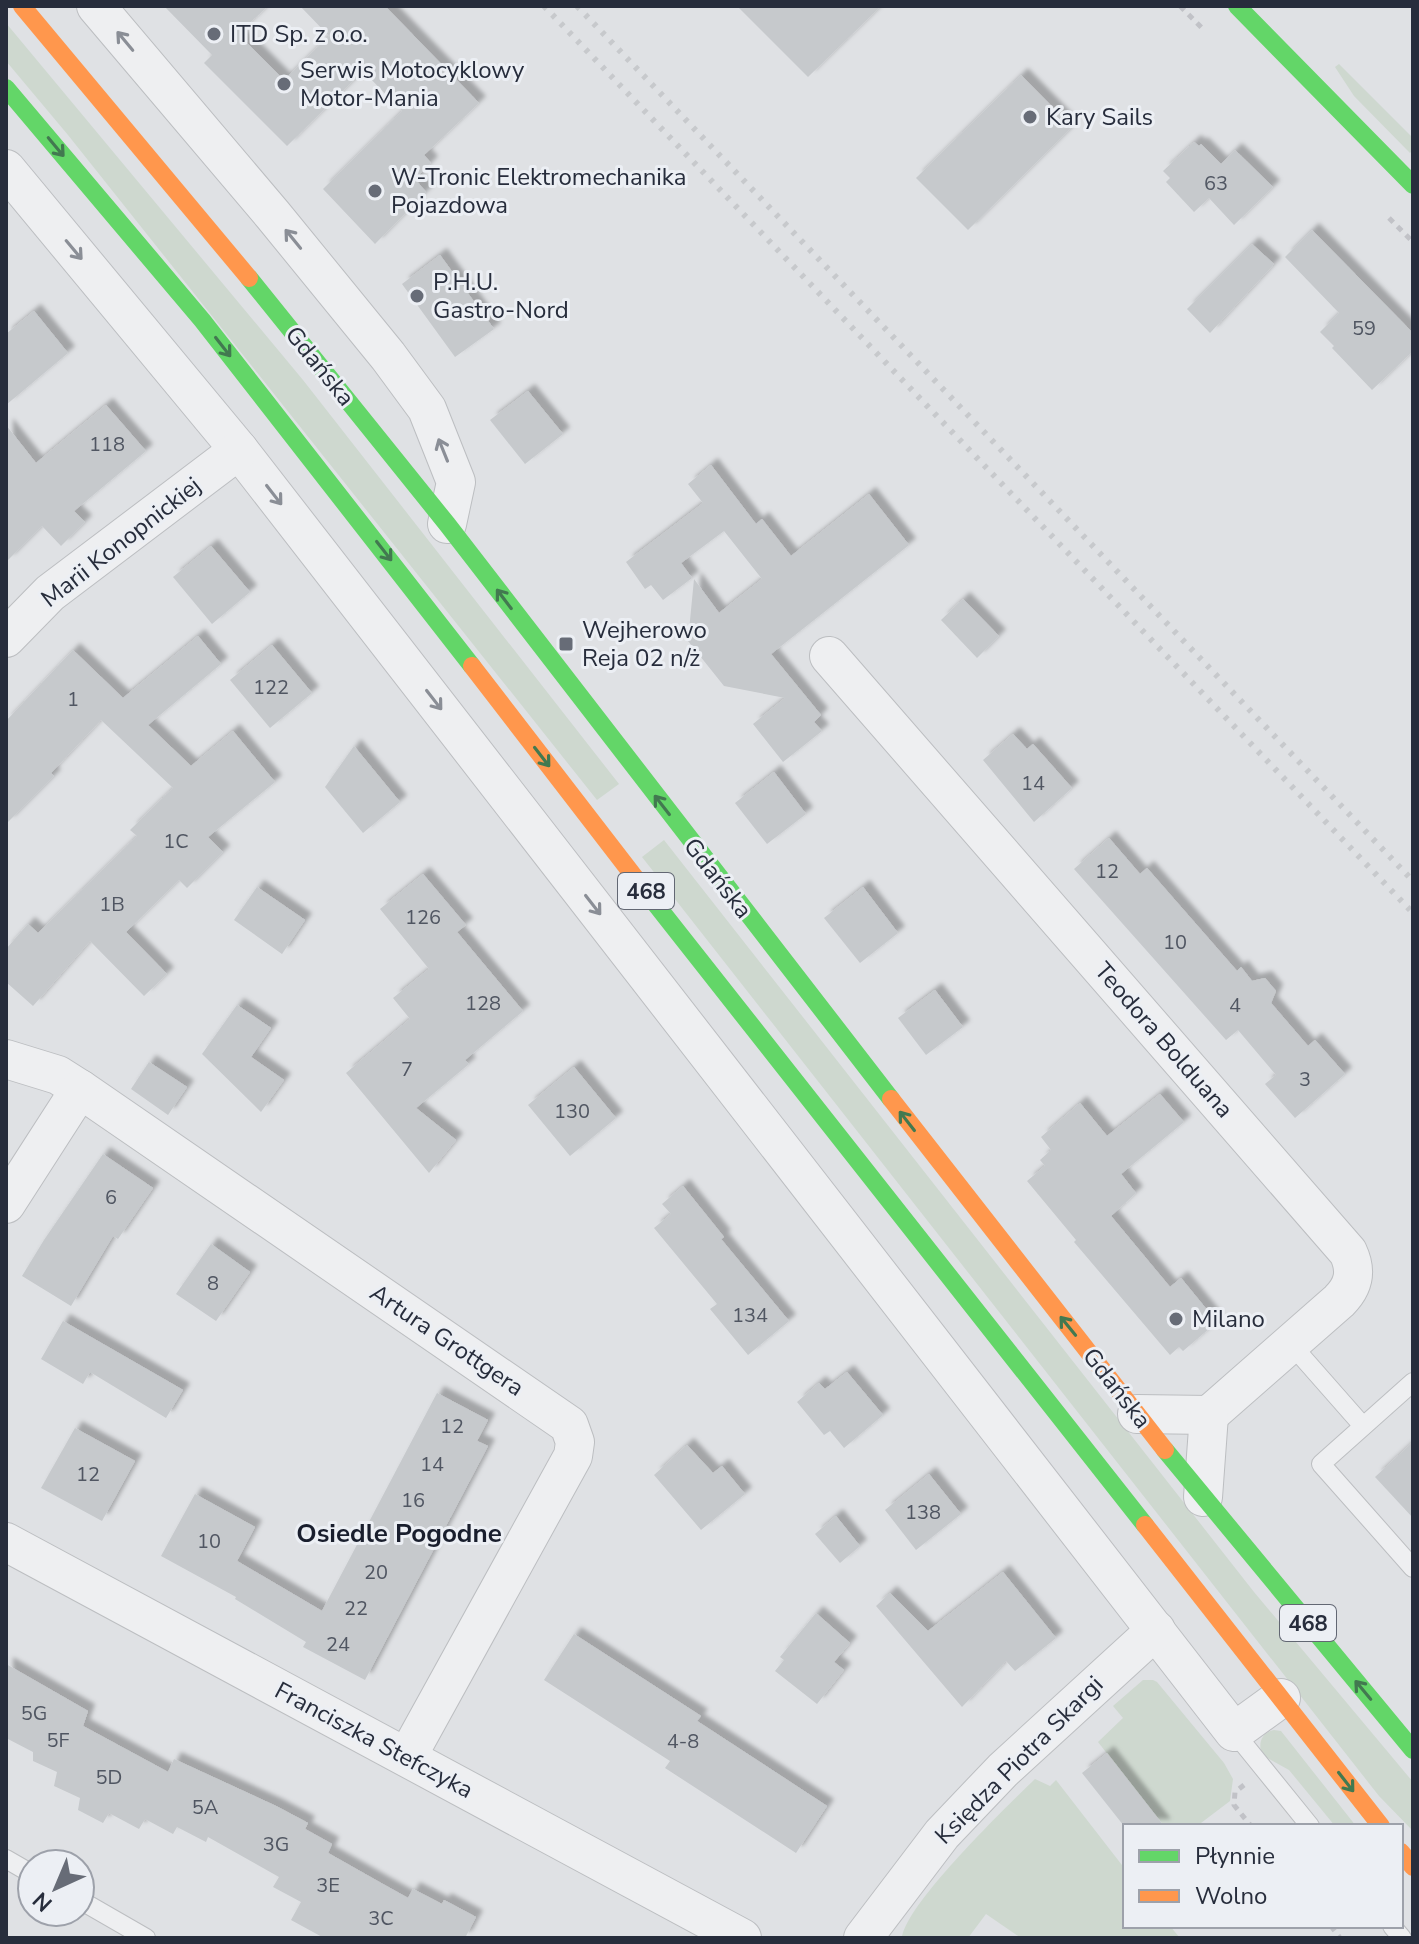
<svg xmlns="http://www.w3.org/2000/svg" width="1419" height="1944" font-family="'Nunito Sans',sans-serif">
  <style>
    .green { fill: #ced8cf }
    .building { fill: #c6c9cc; filter: url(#shadow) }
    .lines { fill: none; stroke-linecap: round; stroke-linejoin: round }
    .lane-casing { stroke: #bcbec1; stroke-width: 20 }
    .street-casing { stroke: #bcbec1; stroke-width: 40 }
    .path { stroke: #c1c2c7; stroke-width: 5; stroke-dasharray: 6 6; stroke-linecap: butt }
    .lane { stroke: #eeeff1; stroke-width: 18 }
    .street { stroke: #eeeff1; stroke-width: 38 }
    .fast { stroke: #63d668; stroke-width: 18 }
    .slow { stroke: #ff974d; stroke-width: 18 }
    .rail { stroke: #c7c9cc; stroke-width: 6; stroke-dasharray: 4 8; stroke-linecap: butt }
    .oneway { stroke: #8a8e96 }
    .oneway2 { stroke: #427950 }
    .poi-dot { fill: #676c77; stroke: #eceff4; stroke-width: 3 }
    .labels { text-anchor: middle; stroke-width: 6; stroke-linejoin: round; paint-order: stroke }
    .number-label { font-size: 20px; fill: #505662 }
    .shield { fill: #eceff4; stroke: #626773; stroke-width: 2 }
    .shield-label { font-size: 22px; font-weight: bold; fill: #272d3c }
    .poi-label { font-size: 24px; fill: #272d3c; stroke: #eceff4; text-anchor: start }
    .street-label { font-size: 24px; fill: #272d3c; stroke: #eceff4 }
    .neighbourhood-label { font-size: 26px; font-weight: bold; fill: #191e2d; stroke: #eceff4 }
  </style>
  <defs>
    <filter id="shadow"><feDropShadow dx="7" dy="-7" stdDeviation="2" flood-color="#0004"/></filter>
  </defs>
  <rect width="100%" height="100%" fill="#dfe1e4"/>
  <g class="green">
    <polygon points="6,23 303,380 619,784 597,800 68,135 6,61"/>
    <polygon points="1339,64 1413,138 1413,150 1410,153 1354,96 1335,67"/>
    <polygon points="664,840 1254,1592 1413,1782 1413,1831 1379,1796 642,857"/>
    <polygon points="1143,1680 1153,1680 1157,1682 1224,1763 1233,1779 1230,1801 1197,1826 1164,1826 1098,1742 1123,1718 1113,1706"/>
    <path d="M1274 1730 1281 1731 1356 1826H1335L1289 1770 1262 1755C1258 1743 1261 1733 1274 1730Z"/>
    <path d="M1035 1779 1050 1786 1056 1780 1125 1869V1926H1170L1180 1938H1021L986 1914 968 1938H902C905 1905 1007 1806 1035 1779Z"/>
  </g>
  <g class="building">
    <polygon points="164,6 268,6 241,31 242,33 240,36 284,80 329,36 300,6 385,6 479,103 424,155 431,163 415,179 426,192 375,244 323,189 402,111 363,71 287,146 204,63 212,55"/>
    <polygon points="737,6 881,6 808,77"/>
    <polygon points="1021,75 1072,127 968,230 916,178"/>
    <polygon points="1194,142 1199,146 1201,144 1221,164 1235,150 1273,187 1234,225 1209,198 1194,212 1166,182 1170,178 1163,171"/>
    <polygon points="1312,230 1413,333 1413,351 1372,390 1332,348 1334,346 1320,332 1339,313 1285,257"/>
    <polygon points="1252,244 1274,264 1210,333 1187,309"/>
    <polygon points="440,255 494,329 455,357 402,284"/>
    <polygon points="34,311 68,353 6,405 6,334"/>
    <polygon points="528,391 563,434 525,464 490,420"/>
    <polygon points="106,405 146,451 74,511 85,522 61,546 42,526 6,562 6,425 36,463"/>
    <polygon points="711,465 756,524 762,519 791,556 869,494 909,545 771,654 821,715 814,722 822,731 783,762 753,724 785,698 724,686 688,641 694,579 719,613 762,579 724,531 681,563 692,578 663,600 651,585 645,589 626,562 703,503 688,484"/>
    <polygon points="211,546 250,592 212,624 173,577"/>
    <polygon points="963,599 999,636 977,658 941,620"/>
    <polygon points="198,636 221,664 148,725 191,766 233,731 275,782 208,837 223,852 187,888 179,880 126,932 167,974 144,996 90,941 33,1006 6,982 6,949 28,924 38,933 137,836 130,830 173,788 101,720 51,773 54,776 6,824 6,721 73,650 123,698"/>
    <polygon points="272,645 312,693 270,728 230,680"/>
    <polygon points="1013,734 1027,749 1033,744 1072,788 1034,822 983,760"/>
    <polygon points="354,746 400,802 363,833 325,787"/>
    <polygon points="774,772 806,814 767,844 735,803"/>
    <polygon points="1109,838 1140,874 1147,868 1237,971 1241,967 1252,981 1265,978 1276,991 1271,1003 1308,1046 1315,1040 1345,1074 1295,1118 1265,1084 1276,1075 1238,1030 1226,1040 1074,869"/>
    <polygon points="423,874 466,925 457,932 523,1011 465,1060 469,1064 416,1108 456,1140 429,1173 346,1073 410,1019 393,998 429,969 380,909"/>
    <polygon points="257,887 305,920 282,954 234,920"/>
    <polygon points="863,887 898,933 860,963 824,918"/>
    <polygon points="935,990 963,1027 926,1055 898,1018"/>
    <polygon points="237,1005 271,1028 251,1057 284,1080 261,1112 202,1054"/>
    <polygon points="149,1062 187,1087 168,1115 131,1089"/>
    <polygon points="574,1067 616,1118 570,1156 528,1105"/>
    <polygon points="1160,1094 1184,1122 1121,1174 1136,1193 1111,1216 1170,1287 1181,1278 1217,1322 1183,1351 1179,1347 1170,1355 1074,1242 1076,1240 1027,1181 1045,1166 1040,1160 1051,1150 1041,1137 1080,1103 1107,1136"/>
    <polygon points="103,1154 153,1188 118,1239 113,1236 71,1306 22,1276 44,1240"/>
    <polygon points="683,1186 724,1237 721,1239 789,1321 748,1355 710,1309 717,1304 654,1228 671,1214 662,1204"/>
    <polygon points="211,1244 250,1272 216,1321 176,1294"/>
    <polygon points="63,1321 183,1390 166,1418 90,1372 83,1384 41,1359"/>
    <polygon points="847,1372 883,1415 844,1448 830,1431 824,1435 797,1402 819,1383 825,1389"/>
    <polygon points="437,1393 488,1420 477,1441 488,1446 365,1680 303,1647 306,1642 235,1599 236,1597 161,1556 195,1494 255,1527 237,1561 322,1611"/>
    <polygon points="75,1428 135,1461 102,1521 41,1488"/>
    <polygon points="1413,1442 1413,1518 1375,1477"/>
    <polygon points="687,1445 713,1473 722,1466 745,1494 701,1530 654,1475"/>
    <polygon points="929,1474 961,1514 916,1550 885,1510"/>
    <polygon points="836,1516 860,1546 840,1563 815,1534"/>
    <polygon points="1003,1572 1056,1638 1015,1671 1006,1661 962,1707 876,1606 890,1593 928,1631"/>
    <polygon points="816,1613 850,1643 834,1662 844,1670 817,1704 775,1671 784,1660 780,1657"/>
    <polygon points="574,1634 701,1716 697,1721 827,1806 796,1853 665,1768 670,1761 544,1680"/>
    <polygon points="6,1664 88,1711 83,1726 168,1772 174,1759 276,1806 308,1823 305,1829 332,1844 328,1853 381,1883 408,1898 413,1889 442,1904 444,1900 476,1917 465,1938 324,1938 291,1920 301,1902 273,1887 279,1877 208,1837 206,1842 177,1827 173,1834 145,1819 139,1829 109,1813 103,1823 78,1810 80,1798 54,1786 57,1772 33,1761 33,1752 6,1738"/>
    <polygon points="1107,1753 1164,1826 1124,1826 1082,1773"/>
  </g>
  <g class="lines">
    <defs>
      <g id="lane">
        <polyline points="1290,1343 1363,1426"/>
        <polyline points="1413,1382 1321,1464 1413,1568"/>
        <polyline points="1234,1732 1310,1826"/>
        <polyline points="6,1859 32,1874"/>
        <polyline points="80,1900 146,1938"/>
        <polyline points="1392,1926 1402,1938"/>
      </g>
      <g id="street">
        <polyline points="96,6 273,215 388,356 427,409 456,482 447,524"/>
        <polyline points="6,169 239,450 1234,1732 1281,1698"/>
        <polyline points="6,638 50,593 239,450"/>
        <path d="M829 656 1348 1252C1357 1271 1354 1286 1339 1301L1209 1415 1137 1414"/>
        <polyline points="6,1059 58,1075 80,1089 569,1425 575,1442 573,1456 407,1757"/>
        <polyline points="6,1204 80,1089"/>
        <polyline points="1203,1497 1209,1415"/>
        <polyline points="6,1542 742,1938"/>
        <polyline points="863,1938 942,1834 1003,1770 1156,1630"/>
      </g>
    </defs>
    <use href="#lane" class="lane-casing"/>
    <use href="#street" class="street-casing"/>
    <g class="path">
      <polyline points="1180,6 1202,28"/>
      <polyline points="1389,218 1413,242"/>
      <polyline points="1244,1785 1235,1792 1234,1805 1251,1826"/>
      <polyline points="1331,1926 1340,1938"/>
    </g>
    <use href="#lane" class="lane"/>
    <use href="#street" class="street"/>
    <g class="fast">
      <polyline points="1237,6 1413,185"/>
      <polyline points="6,88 202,320 472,666"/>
      <polyline points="249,278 447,524 891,1099"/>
      <polyline points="643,888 1145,1525"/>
      <polyline points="1165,1450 1413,1750"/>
    </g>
    <g class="slow">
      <polyline points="22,6 249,278"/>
      <polyline points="472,666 643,888"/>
      <polyline points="891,1099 1165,1450"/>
      <polyline points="1145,1525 1381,1826"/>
      <polyline points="1401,1852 1413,1867"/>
    </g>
    <g class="rail">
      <polyline points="544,6 1413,913"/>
      <polyline points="577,6 1413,881"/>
    </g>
  </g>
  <defs><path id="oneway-shaft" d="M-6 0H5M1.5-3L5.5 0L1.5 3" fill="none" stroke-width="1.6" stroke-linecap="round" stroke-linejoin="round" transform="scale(2)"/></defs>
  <g class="oneway">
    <use href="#oneway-shaft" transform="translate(125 41) rotate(-130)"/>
    <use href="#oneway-shaft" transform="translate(293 239) rotate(-129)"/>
    <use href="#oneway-shaft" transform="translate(74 250) rotate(50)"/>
    <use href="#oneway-shaft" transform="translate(443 450) rotate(-112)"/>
    <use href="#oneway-shaft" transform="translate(274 495) rotate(52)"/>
    <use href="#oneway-shaft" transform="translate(434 700) rotate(52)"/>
    <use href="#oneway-shaft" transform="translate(593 905) rotate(52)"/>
  </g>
  <g class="oneway2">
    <use href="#oneway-shaft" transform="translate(56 147) rotate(50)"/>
    <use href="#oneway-shaft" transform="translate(223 347) rotate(52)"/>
    <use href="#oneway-shaft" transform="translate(384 551) rotate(52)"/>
    <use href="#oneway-shaft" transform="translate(504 599) rotate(-127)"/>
    <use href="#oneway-shaft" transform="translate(542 757) rotate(52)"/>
    <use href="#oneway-shaft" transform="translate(662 805) rotate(-128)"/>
    <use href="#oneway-shaft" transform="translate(907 1121) rotate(-128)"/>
    <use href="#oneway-shaft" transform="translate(1068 1326) rotate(-129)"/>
    <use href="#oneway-shaft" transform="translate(1363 1690) rotate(-130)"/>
    <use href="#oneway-shaft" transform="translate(1346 1782) rotate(52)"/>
  </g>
  <g class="poi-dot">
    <circle cx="214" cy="34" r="8"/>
    <circle cx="284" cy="84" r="8"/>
    <circle cx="1030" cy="117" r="8"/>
    <circle cx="375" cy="191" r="8"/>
    <circle cx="417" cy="296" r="8"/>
    <rect x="558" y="636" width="16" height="16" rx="4"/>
    <circle cx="1176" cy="1319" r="8"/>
  </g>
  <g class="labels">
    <g class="number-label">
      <text x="1216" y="190">63</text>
      <text x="1364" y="335">59</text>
      <text x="107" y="451">118</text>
      <text x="271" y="694">122</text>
      <text x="73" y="706">1</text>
      <text x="1033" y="790">14</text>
      <text x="176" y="848">1C</text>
      <text x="1107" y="878">12</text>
      <text x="112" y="911">1B</text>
      <text x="423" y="924">126</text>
      <text x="1175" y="949">10</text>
      <text x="483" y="1010">128</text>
      <text x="1235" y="1012">4</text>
      <text x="407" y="1076">7</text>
      <text x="1305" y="1086">3</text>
      <text x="572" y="1118">130</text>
      <text x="111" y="1204">6</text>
      <text x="213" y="1290">8</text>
      <text x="750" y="1322">134</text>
      <text x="452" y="1433">12</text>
      <text x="432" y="1471">14</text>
      <text x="88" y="1481">12</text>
      <text x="413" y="1507">16</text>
      <text x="923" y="1519">138</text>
      <text x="209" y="1548">10</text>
      <text x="376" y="1579">20</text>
      <text x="356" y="1615">22</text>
      <text x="338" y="1651">24</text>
      <text x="34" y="1720">5G</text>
      <text x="58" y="1747">5F</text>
      <text x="683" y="1748">4-8</text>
      <text x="109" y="1784">5D</text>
      <text x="205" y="1814">5A</text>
      <text x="276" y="1851">3G</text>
      <text x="328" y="1892">3E</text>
      <text x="381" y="1925">3C</text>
    </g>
    <g class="shield">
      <rect x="618" y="873" width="56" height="36" rx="6"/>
      <rect x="1280" y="1605" width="56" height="36" rx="6"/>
    </g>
    <g class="shield-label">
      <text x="646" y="899">468</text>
      <text x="1308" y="1631">468</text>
    </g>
    <g class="poi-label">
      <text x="230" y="42">ITD Sp. z o.o.</text>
      <text x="300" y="78">Serwis Motocyklowy<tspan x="300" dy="28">Motor-Mania</tspan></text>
      <text x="1046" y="125">Kary Sails</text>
      <text x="391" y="185">W-Tronic Elektromechanika<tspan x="391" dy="28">Pojazdowa</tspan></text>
      <text x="433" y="290">P.H.U.<tspan x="433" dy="28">Gastro-Nord</tspan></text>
      <text x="582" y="638">Wejherowo<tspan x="582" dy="28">Reja 02 n/ż</tspan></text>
      <text x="1192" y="1327">Milano</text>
    </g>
    <g class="street-label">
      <text transform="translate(320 366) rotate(51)" y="8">Gdańska</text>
      <text transform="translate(121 542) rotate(-38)" y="8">Marii Konopnickiej</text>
      <text transform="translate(718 878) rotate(52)" y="8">Gdańska</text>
      <text transform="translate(1164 1040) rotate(49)" y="8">Teodora Bolduana</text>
      <text transform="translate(447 1340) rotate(34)" y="8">Artura Grottgera</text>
      <text transform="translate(1117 1388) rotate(52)" y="8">Gdańska</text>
      <text transform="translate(374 1740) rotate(28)" y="8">Franciszka Stefczyka</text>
      <text transform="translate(1019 1760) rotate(-45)" y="8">Księdza Piotra Skargi</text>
    </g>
    <g class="neighbourhood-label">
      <text x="399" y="1542">Osiedle Pogodne</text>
    </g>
  </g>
  <rect width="1419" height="1944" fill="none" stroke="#272d3c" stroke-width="16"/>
  <rect x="1123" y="1824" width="280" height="104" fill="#eceff4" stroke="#9da1aa" stroke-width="2"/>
  <rect x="1139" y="1850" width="40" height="12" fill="#63d668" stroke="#9da1aa" stroke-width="2"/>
  <text x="1195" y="1864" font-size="24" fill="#272d3c">Płynnie</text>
  <rect x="1139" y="1890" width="40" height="12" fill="#ff974d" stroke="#9da1aa" stroke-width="2"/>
  <text x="1195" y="1904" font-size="24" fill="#272d3c">Wolno</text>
  <g transform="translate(56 1888) rotate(224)"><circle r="38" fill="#eceff4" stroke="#9da1aa" stroke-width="2"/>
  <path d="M0-6L14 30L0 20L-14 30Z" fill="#676c77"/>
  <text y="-12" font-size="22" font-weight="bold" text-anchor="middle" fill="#272d3c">N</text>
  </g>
</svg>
